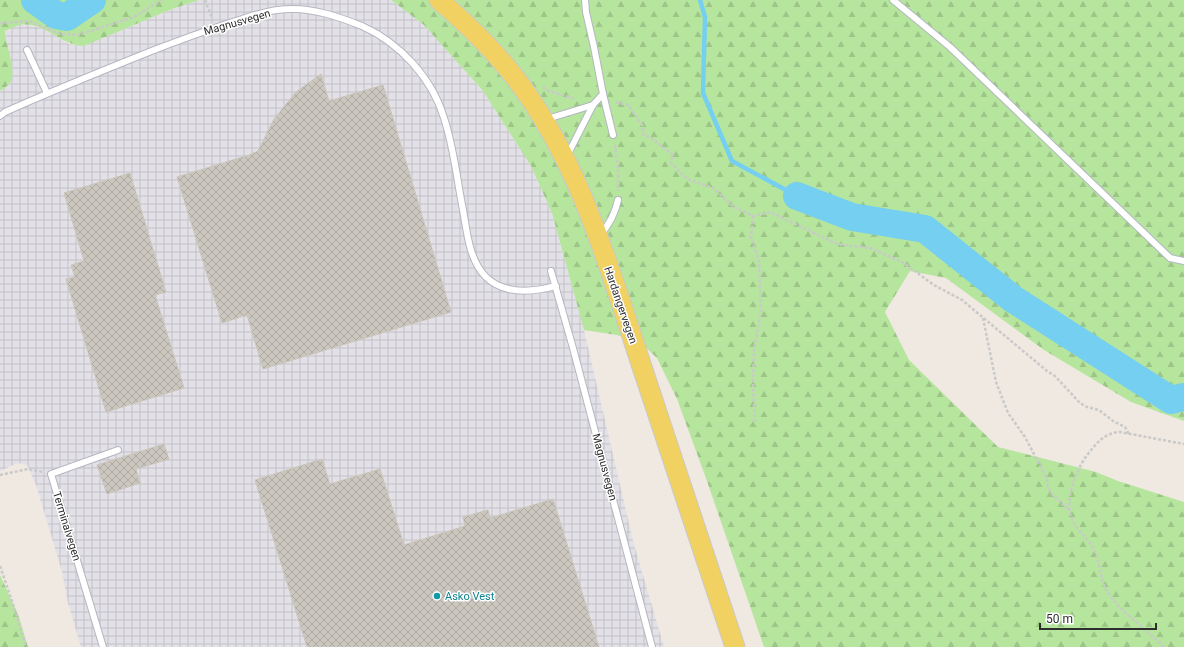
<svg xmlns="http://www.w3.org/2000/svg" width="1184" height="647" font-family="Roboto,sans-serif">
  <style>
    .industrial { fill: url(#industrial-grid) }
    .forest { fill: url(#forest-firs) }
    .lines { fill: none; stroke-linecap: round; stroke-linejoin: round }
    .stream { stroke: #75cff0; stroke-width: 4.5 }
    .river { stroke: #75cff0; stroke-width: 28 }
    .building { fill: url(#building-cross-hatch); stroke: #cbc5ba }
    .service-casing { stroke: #b4b7c1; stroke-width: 8 }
    .primary-casing { stroke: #c9c9c9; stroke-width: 21 }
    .path { stroke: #c9c9c9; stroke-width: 2.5; stroke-dasharray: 3 2; stroke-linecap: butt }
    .service { stroke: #fff; stroke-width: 6 }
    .primary { stroke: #f2d163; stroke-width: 19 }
    .culture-dot { fill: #0f9aa8; stroke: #fff; stroke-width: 1.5 }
    .labels { text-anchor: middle; stroke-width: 3; stroke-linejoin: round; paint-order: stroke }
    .street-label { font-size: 11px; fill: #2e2e2e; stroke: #fff }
    .culture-label { font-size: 11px; fill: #0d838f; stroke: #fff; text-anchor: start }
  </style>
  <defs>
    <pattern id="industrial-grid" width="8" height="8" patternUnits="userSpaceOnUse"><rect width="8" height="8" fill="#e3e1e8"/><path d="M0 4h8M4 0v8" fill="none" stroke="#c3c1c7"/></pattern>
    <pattern id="forest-firs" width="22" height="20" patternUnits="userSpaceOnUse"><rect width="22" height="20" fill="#b6e59e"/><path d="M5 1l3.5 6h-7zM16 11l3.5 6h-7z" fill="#9dc588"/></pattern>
    <pattern id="building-cross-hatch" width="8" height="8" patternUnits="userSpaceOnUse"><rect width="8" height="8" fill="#cbc7bf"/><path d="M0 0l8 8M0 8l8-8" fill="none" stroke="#afaba4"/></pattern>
  </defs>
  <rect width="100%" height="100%" fill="#efe9e1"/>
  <polygon class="industrial" points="199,0 391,0 424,25 483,91 531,166 552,213 584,330 633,541 664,647 81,647 68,603 62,572 36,485 27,465 18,463 0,471 0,91 10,83 11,60 5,38 5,31 18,25 26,25 42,28 69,44 84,46 172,9"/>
  <g class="forest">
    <path d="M0 0H199L172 9 84 46C61 46 44 21 20 25 15 26 10 29 5 31 5 44 18 72 10 83 8 86 3 89 0 91Z"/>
    <polygon points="391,0 1184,0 1184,421 1131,402 1044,350 946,278 910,271 885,312 909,360 998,447 1096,472 1118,481 1184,502 1184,647 764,647 707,481 677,399 657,358 640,342 617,335 584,330 552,213 531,166 483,91 424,25"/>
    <polygon points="0,575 19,617 28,647 0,647"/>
  </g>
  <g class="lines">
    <polyline class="stream" points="700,0 705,17 703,93 732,161 797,196"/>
    <g class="river">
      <polyline points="35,0 56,15 67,17 92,0"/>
      <polyline points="797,196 852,217 925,229 1013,299 1171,400 1184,397"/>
    </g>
  </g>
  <g class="building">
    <polygon points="321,74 329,101 383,85 451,312 263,369 247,315 222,323 177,177 249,155 258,151 274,119 296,92"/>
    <polygon points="130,173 166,292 155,295 184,388 106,412 66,279 75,277 71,265 84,261 64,193"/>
    <polygon points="164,444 169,459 136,469 140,483 107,494 97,465"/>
    <polygon points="322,459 330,484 380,469 404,545 465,526 463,517 488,510 490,518 553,499 599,647 307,647 255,480"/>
  </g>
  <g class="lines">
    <defs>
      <g id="service">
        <polyline points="585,0 586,12 594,47 603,94"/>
        <polyline points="893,0 950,47 1170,258 1184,261"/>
        <polyline points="27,50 47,93"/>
        <path d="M0 116 5 112C54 90 104 70 154 50 183 39 212 28 242 19 257 14 273 9 289 9 314 8 339 17 362 26 400 43 432 78 444 118 454 148 457 180 463 210 467 232 469 259 485 276 503 295 533 292 556 286"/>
        <polyline points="547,119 593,105"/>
        <polyline points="567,156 593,105 603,94 613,135"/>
        <path d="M600 235C610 224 615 214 618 200"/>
        <polyline points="551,271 573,348 652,647"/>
        <polyline points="103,647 51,474 118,450"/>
      </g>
      <path id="primary" d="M439 0C466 23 491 47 513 75 582 163 611 275 646 379 676 468 706 557 735 647"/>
    </defs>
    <use href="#service" class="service-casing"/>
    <use href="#primary" class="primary-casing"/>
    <g class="path">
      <polyline points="205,0 212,18"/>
      <polyline points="0,24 2,23 29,21 60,34 78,35 134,17 161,0"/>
      <polyline points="543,87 549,91 575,99"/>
      <polyline points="616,102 628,105 643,126 643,134 651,138 673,155 671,163 687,179 713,188 734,207 753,216 770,212 837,244 870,248 902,262 934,285 962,300 1047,371 1055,376 1080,403 1087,407 1099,410 1113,421 1125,427 1129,434"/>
      <polyline points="615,145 618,170 618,191"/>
      <polyline points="753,216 751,238 759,261 761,311 754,350 753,386 755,422"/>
      <polyline points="983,318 996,382 1008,413 1025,437 1045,475 1050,492 1069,510"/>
      <polyline points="0,475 28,469 43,472"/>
      <polyline points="0,566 14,607 26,647"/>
      <path d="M1164 647C1147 630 1118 610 1107 591 1099 578 1101 561 1093 548 1087 538 1078 531 1073 521 1063 504 1075 473 1085 458 1095 445 1103 433 1120 432L1184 444"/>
    </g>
    <use href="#service" class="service"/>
    <use href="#primary" class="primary"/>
  </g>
  <circle class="culture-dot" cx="437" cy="596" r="4"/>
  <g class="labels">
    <g class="street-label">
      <text transform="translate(237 22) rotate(-16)" y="4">Magnusvegen</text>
      <text transform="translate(621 305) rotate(71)" y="4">Hardangervegen</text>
      <text transform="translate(605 467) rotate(75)" y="4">Magnusvegen</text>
      <text transform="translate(67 526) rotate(73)" y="4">Terminalvegen</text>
    </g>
    <g class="culture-label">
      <text x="445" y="600">Asko Vest</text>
    </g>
  </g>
  <path d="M1040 623v6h116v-6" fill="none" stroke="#2e2e2e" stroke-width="2"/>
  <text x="1046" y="623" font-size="12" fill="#2e2e2e" stroke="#ffffff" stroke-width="3" paint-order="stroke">50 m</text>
</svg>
